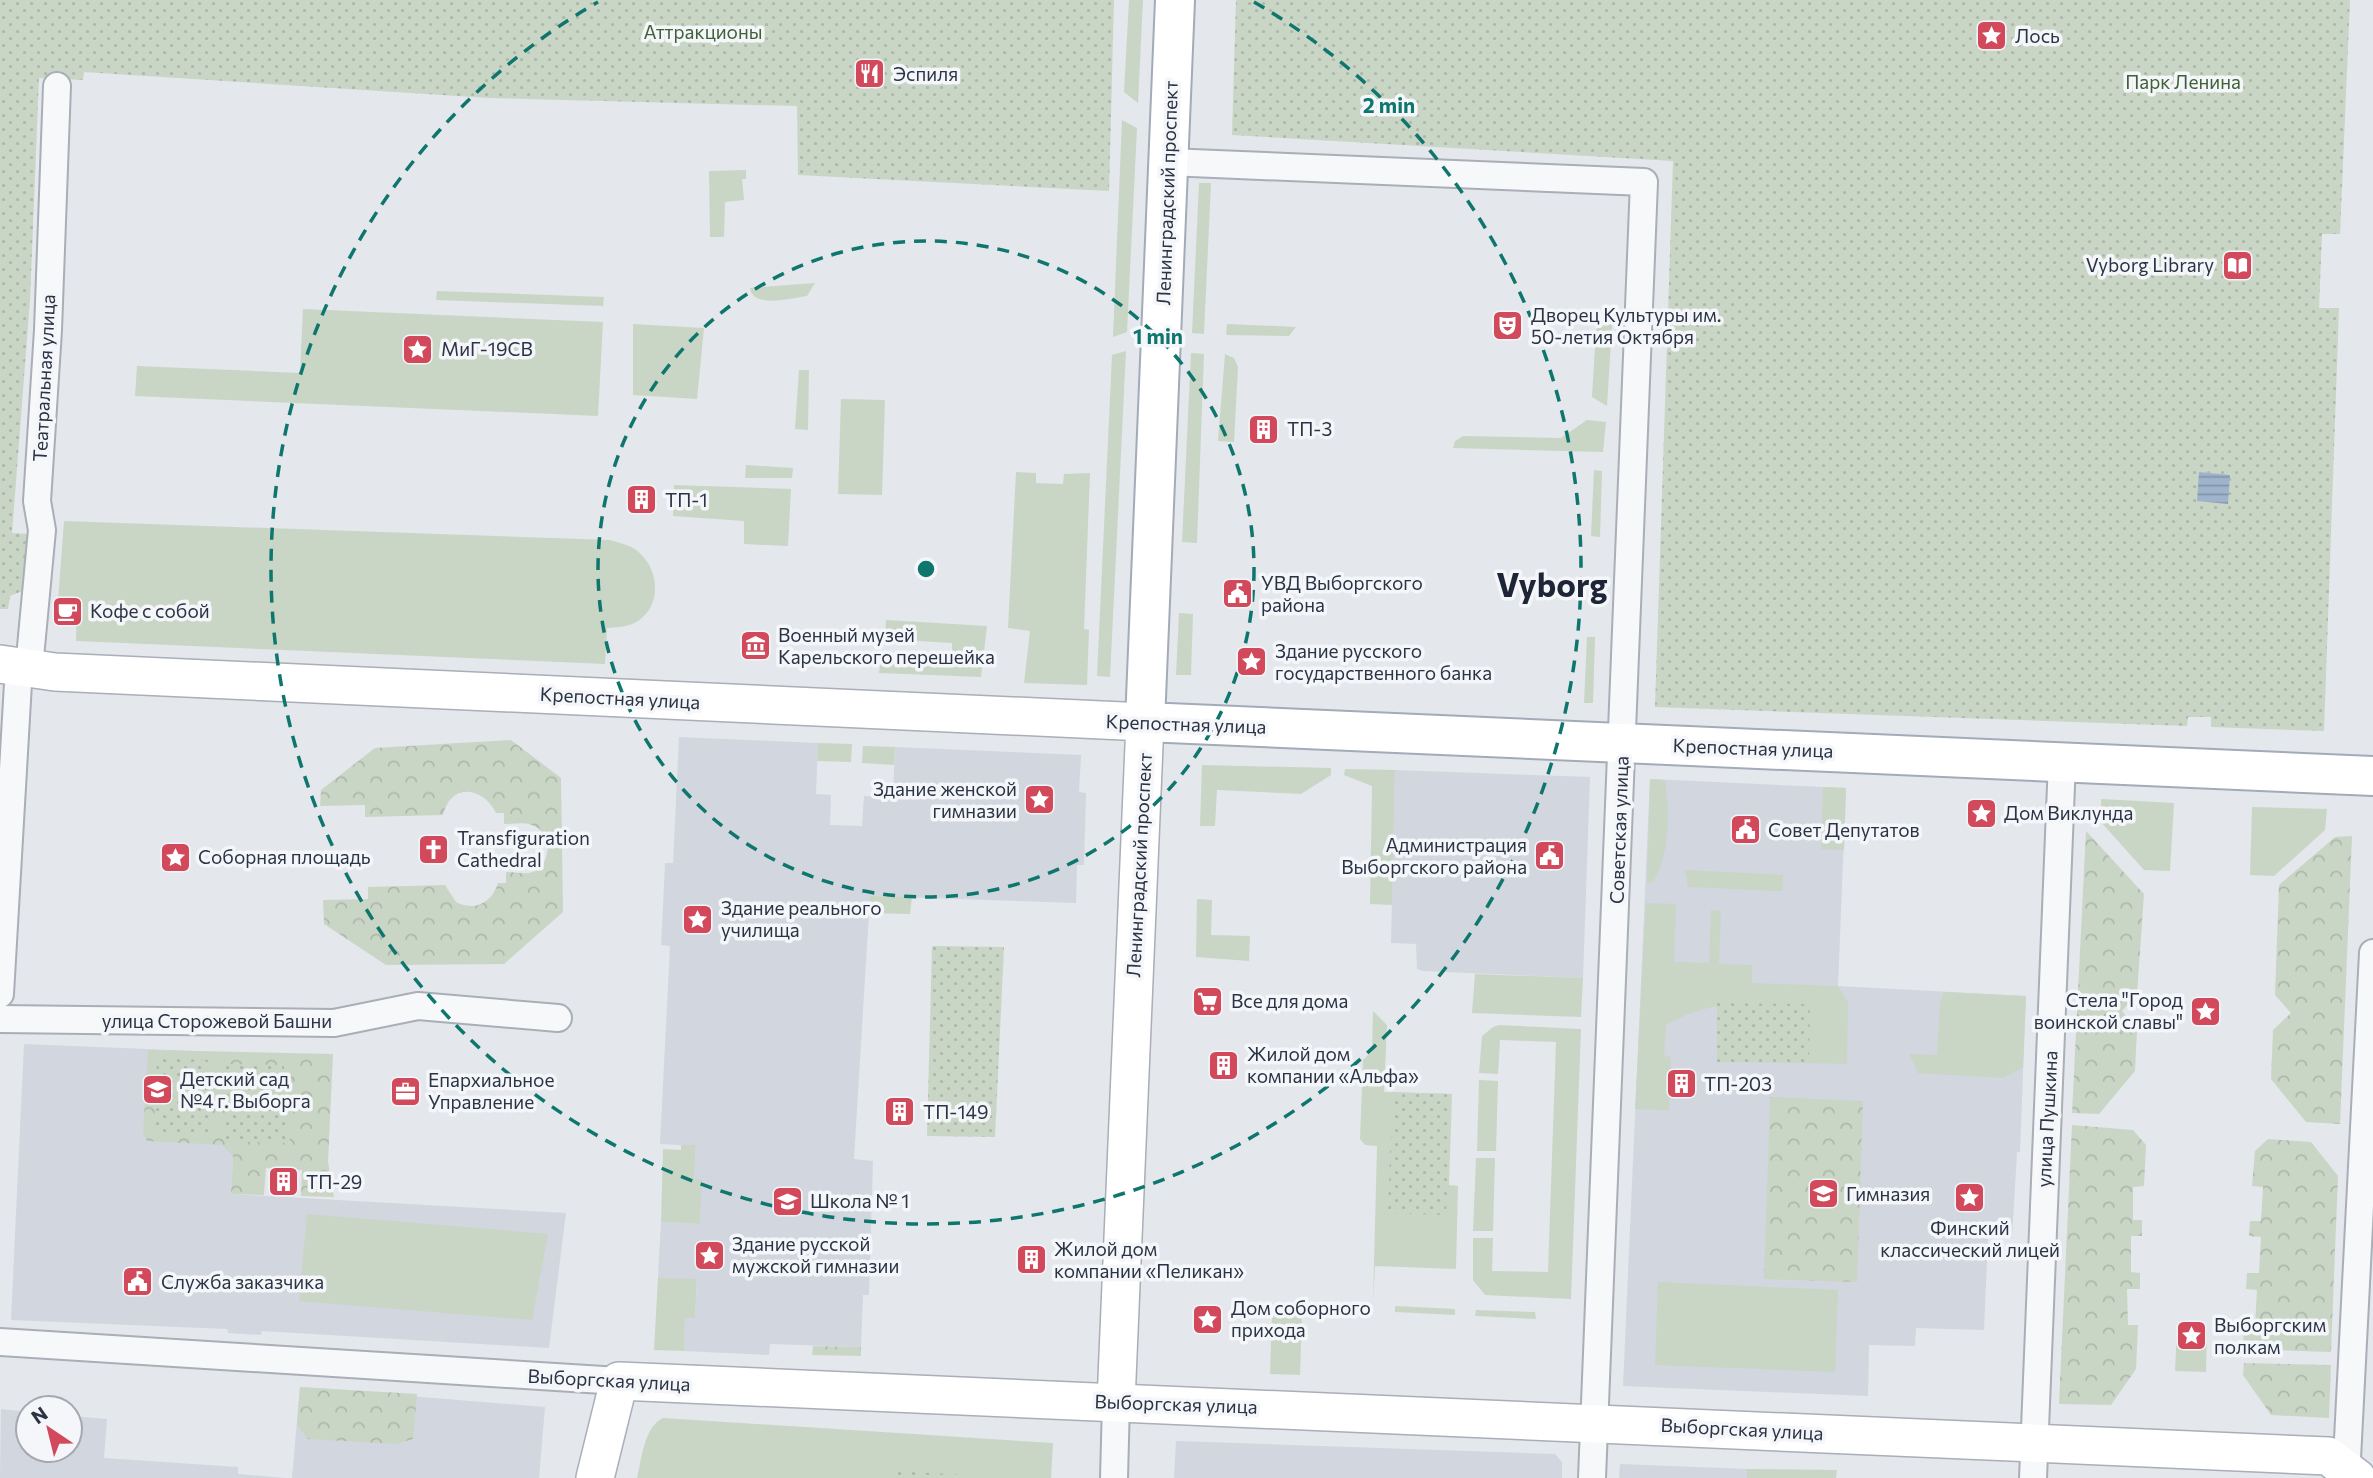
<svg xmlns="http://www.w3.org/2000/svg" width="2373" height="1478" font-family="Commissioner,sans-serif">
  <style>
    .built { fill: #d2d6de }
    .grass { fill: #c9d6c5 }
    .forest { fill: url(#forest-crowns) }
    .park { fill: url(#park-dots) }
    .water { fill: url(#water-rules) }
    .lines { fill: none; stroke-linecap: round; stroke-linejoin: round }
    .street-casing { stroke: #a9aeb7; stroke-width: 30 }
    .secondary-casing { stroke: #a9aeb7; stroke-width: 40 }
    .primary-casing { stroke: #a3abb8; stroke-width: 42 }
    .street { stroke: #f7f8fa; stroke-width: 26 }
    .secondary { stroke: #fff; stroke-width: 37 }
    .primary { stroke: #fff; stroke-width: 38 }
    .ring { fill: none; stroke: #0f766e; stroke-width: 3.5; stroke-dasharray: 12 9 }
    .labels { text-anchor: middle; stroke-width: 7; stroke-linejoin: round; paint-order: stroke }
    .park-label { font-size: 19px; fill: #3f6138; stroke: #f4f6f9 }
    .poi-label { font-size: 19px; fill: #2b3445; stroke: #f4f6f9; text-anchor: start }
    .street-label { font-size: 19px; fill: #2b3445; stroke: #f4f6f9 }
    .town-label { font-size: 33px; font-weight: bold; fill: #1d2536; stroke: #f4f6f9 }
    .centre { fill: #0f766e; stroke: #f4f6f9; stroke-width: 3.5 }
    .ring-label { font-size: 21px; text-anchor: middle; font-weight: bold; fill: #0f766e; stroke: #f4f6f9; stroke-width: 7; stroke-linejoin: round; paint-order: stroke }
  </style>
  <defs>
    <pattern id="forest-crowns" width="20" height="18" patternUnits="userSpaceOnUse" patternTransform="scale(1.75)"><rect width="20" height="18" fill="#c9d6c5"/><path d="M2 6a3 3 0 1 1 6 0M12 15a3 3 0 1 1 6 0" fill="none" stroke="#adb8ab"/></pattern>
    <pattern id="park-dots" width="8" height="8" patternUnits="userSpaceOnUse" patternTransform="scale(1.75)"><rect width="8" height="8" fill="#c9d6c5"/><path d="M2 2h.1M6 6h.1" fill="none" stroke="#adb8ab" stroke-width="1.8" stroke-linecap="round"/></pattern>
    <pattern id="water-rules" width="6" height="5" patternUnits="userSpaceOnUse" patternTransform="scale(1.75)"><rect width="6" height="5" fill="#9fb4cc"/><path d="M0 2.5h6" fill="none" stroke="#8293a7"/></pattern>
  </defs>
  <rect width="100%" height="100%" fill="#e4e7ec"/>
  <g class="built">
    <polygon points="679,737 818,743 816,794 831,795 830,825 862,826 864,796 893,797 895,747 1081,755 1079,792 1086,793 1084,865 1077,865 1076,903 870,896 854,1159 873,1161 869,1295 863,1295 861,1347 770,1344 769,1355 684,1351 685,1318 695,1318 697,1280 658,1278 661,1222 700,1224 701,1180 694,1180 696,1146 660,1144 670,946 661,945 663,907 665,863 673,863"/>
    <polygon points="1395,770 1590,777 1583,978 1423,971 1417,969 1416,944 1391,943"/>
    <polygon points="1650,779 1846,788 1838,986 2026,996 2020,1152 2017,1152 2012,1238 1988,1237 1984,1330 1916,1328 1915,1346 1869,1345 1868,1396 1623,1386"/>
    <polygon points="24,1044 291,1055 233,1156 231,1194 566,1213 549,1348 262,1331 261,1335 228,1333 227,1329 11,1320"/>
    <polygon points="300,1387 545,1407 539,1478 292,1478"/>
    <polygon points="1,1409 28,1412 28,1450 70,1450 70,1416 107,1419 104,1458 238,1467 238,1474 285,1478 0,1478"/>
    <polygon points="1176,1441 1555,1454 1562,1462 1562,1478 1174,1478"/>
    <polygon points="1620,1464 1747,1469 1747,1478 1619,1478"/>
  </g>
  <g class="grass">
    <polygon points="1129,0 1143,0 1138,103 1124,92"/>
    <polygon points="1122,120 1137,128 1127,332 1113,337"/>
    <polygon points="746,170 746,179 742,179 744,200 725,202 724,237 710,237 709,171"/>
    <polygon points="1199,183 1211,183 1204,334 1192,333"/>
    <path d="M815 283 807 296C791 298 753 309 750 288Z"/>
    <polygon points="437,291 604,297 603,306 436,300"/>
    <polygon points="303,309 603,322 598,416 135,396 137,366 300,373"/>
    <polygon points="1613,310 1607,406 1592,397 1596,330"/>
    <polygon points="633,324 704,328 697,399 633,395"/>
    <polygon points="1227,324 1296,327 1289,336 1226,335"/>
    <polygon points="1126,351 1110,677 1097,676 1112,355"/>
    <polygon points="1191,353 1204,354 1197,543 1182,542"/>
    <polygon points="1225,354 1234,358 1238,367 1234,442 1218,441"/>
    <polygon points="799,370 809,370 808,430 795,429"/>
    <polygon points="841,399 885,400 882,495 838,494"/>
    <polygon points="1587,420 1606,422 1603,452 1453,448 1455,441 1463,436 1561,438"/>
    <polygon points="746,465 793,468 792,478 745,478"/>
    <polygon points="1594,470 1602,471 1600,537 1591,536"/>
    <polygon points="1016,472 1036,473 1036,483 1063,484 1064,474 1090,473 1084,629 1089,630 1087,685 1024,683 1030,631 1008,628"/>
    <polygon points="674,485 791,489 788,546 744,544 744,521 673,516"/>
    <path d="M64 521 610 540C617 542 625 544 631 547 658 561 665 603 638 621 629 627 618 627 607 628L605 664 76 641 77 603 58 601Z"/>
    <polygon points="1179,613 1193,614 1191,675 1176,675"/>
    <polygon points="886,620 987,626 981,677 879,673 881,659 909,659 909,654 952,654 952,643 885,639"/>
    <polygon points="1587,637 1595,637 1593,703 1584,703"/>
    <polygon points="818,743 852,744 851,762 817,761"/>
    <polygon points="863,746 895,747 894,765 862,763"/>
    <polygon points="1202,765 1331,768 1331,775 1301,794 1217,790 1215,826 1200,826"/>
    <polygon points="1345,769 1395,770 1392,905 1370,904 1372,786 1344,775"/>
    <path d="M1650 779 1665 780C1670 810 1670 855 1653 882L1647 883Z"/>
    <polygon points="1823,787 1846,788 1844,850 1821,849"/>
    <polygon points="2101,799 2174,803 2170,871 2144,870 2101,822"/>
    <polygon points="2252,807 2327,809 2325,830 2274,876 2250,875"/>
    <polygon points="1685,870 1783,875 1782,891 1688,887"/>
    <polygon points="870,896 912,897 910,914 868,913"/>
    <polygon points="1197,899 1212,900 1211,935 1250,936 1249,961 1196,957"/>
    <path d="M1646 903 1676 904 1674 962 1709 963 1711 910 1721 911 1719 964 1752 965V983L1838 986 1848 1002 1847 1064 1809 1063V1005C1756 1004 1713 997 1666 1025L1664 1056 1671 1057 1669 1110 1635 1109Z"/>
    <polygon points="1475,974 1583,978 1581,1017 1472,1013"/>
    <polygon points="1944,992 2026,996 2023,1067 2004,1078 1918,1073 1909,1054 1937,1055 1940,1003"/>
    <polygon points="1373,1011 1387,1025 1384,1092 1452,1094 1449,1185 1458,1186 1456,1269 1375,1266 1373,1304 1377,1146 1365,1145 1360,1139 1363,1060 1372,1051"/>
    <polygon points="1499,1025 1581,1029 1571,1299 1485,1295 1473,1280 1473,1238 1493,1238 1492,1271 1548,1272 1556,1042 1500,1040 1498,1074 1479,1073 1482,1036 1493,1027"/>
    <polygon points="1479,1080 1498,1081 1496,1151 1477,1151"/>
    <polygon points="681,1145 696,1145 694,1179 702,1180 700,1224 661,1222 663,1149 681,1150"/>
    <polygon points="1476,1158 1495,1158 1493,1231 1473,1231"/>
    <polygon points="307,1214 548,1234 532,1320 299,1301"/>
    <polygon points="658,1278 697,1279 695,1318 685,1318 684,1351 654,1350"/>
    <polygon points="1658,1282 1838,1290 1835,1372 1655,1365"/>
    <polygon points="1395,1306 1455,1309 1455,1315 1395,1312"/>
    <polygon points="1476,1310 1535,1312 1536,1319 1475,1316"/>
    <polygon points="1272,1315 1302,1316 1300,1375 1270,1374"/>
    <polygon points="2177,1328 2207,1329 2206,1372 2175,1371"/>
    <path d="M663 1418 1053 1443 1051 1478H637C642 1458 644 1427 663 1418Z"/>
    <polygon points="1747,1469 1837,1470 1836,1478 1747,1478"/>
  </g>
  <g class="forest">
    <path d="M511 740 561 778 563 912 504 964 386 965 324 924 323 900 368 899V887L445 885 456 902C474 912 492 903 498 883H506V872C513 872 521 874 529 873 552 868 554 833 532 825 524 822 513 824 504 824V813H496C483 787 451 782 443 815L365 817V805L320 806 321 790 375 748Z"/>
    <polygon points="2086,831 2144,894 2137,994 2122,1011 2137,1030 2135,1071 2099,1114 2072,1113"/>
    <polygon points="2352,836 2340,1124 2306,1122 2271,1079 2273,1030 2291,1013 2275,995 2279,885 2335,837"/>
    <polygon points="148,1050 333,1054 328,1162 334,1197 301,1196 302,1170 266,1168 264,1195 231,1194 233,1156 222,1145 147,1141 143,1133"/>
    <polygon points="1770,1097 1863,1101 1857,1282 1764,1279"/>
    <polygon points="2072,1125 2133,1130 2146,1145 2144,1186 2133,1187 2133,1220 2142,1220 2142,1236 2131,1236 2131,1272 2140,1273 2140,1289 2127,1289 2128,1325 2138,1325 2136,1369 2111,1405 2059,1404"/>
    <polygon points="2268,1139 2311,1142 2338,1176 2331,1352 2243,1349 2244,1325 2255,1325 2257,1290 2246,1289 2247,1273 2259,1273 2261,1237 2249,1236 2250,1221 2261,1221 2263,1187 2252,1186 2255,1151"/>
    <polygon points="813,1346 861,1347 861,1356 812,1355"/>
    <polygon points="2244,1363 2331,1365 2329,1418 2271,1415 2243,1375"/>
    <polygon points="300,1387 417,1394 413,1439 396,1444 308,1439 297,1425"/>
  </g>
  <g class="park">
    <polygon points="0,0 1114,0 1109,191 798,175 797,106 489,98 84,72 83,80 39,78 30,300 12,533 30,534 25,590 10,596 8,609 0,609"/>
    <polygon points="1236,0 2350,0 2340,234 2322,234 2319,308 2339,308 2324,731 2211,727 2211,717 2188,717 2187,726 1655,707 1673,161 1232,135"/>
    <polygon points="932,946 1004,947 995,1137 927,1136"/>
    <polygon points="1717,1003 1810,1004 1809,1063 1717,1062"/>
    <polygon points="157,1058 212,1060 209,1136 154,1134"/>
    <polygon points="226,1064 284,1065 290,1143 224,1141"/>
    <polygon points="1392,1092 1450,1094 1446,1215 1388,1213"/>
    <polygon points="897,1471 1018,1478 896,1478"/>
  </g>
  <polygon class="water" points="2199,472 2230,475 2228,504 2197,501"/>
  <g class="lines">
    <defs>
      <g id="street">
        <polyline points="1168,162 1644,182 1592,1478"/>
        <polyline points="29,668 42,530 37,501 48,330 57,86"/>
        <polyline points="0,994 19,666"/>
        <polyline points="0,1019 334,1023 418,1006 558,1018"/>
        <polyline points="0,1342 619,1381"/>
        <polyline points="1114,1478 1116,1402"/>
        <polyline points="2033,1478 2062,761"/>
        <polyline points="2346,1478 2373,953"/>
      </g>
      <g id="secondary">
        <polyline points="0,664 55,672 1145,722 1116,1402"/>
        <polyline points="595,1478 619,1381 2328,1456 2357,1478"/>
      </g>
      <polyline id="primary" points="1175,0 1145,722 2373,776"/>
    </defs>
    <use href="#street" class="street-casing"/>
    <use href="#secondary" class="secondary-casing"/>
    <use href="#primary" class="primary-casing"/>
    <use href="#street" class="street"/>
    <use href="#secondary" class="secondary"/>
    <use href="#primary" class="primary"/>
  </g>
  <g class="ring">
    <circle cx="926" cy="569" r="328"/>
    <path d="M1254 2A655 655 0 1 1 598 2"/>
  </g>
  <defs>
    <symbol id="sight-square" viewBox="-11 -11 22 22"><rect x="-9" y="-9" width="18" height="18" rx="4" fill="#d1495b" stroke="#f4f6f9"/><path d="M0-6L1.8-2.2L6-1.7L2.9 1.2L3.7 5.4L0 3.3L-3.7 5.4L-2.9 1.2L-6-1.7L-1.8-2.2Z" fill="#fff"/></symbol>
    <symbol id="restaurant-square" viewBox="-11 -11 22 22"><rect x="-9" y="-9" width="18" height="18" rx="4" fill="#d1495b" stroke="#f4f6f9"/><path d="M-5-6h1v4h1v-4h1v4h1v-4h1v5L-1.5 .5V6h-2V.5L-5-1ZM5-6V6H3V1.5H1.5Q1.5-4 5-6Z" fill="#fff"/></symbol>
    <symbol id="library-square" viewBox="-11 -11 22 22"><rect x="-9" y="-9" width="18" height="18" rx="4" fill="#d1495b" stroke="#f4f6f9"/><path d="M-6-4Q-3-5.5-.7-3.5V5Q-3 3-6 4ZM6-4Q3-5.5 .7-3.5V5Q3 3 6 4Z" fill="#fff"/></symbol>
    <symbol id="theatre-square" viewBox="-11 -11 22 22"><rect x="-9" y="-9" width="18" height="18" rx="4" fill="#d1495b" stroke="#f4f6f9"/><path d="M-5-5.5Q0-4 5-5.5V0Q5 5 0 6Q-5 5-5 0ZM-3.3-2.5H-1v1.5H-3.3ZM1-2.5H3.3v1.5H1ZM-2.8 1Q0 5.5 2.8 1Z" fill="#fff"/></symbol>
    <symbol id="building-square" viewBox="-11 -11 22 22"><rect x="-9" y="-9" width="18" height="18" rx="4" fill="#d1495b" stroke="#f4f6f9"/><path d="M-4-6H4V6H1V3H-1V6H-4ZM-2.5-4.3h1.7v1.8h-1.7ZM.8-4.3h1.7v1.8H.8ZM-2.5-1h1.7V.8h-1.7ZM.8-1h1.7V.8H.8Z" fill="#fff"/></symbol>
    <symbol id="civic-square" viewBox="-11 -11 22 22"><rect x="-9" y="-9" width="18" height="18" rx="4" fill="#d1495b" stroke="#f4f6f9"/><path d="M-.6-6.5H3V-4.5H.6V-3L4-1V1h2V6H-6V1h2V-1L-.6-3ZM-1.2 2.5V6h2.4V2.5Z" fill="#fff"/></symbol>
    <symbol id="cafe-square" viewBox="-11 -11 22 22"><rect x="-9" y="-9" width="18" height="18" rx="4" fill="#d1495b" stroke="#f4f6f9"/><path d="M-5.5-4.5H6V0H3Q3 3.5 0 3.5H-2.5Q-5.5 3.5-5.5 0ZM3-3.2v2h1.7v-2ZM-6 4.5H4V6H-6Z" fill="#fff"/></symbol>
    <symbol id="museum-square" viewBox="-11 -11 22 22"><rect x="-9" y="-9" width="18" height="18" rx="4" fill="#d1495b" stroke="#f4f6f9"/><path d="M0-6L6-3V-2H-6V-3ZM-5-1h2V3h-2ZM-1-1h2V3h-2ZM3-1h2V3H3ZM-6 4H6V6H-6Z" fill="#fff"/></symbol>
    <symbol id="church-square" viewBox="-11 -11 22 22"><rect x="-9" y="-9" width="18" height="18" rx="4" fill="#d1495b" stroke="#f4f6f9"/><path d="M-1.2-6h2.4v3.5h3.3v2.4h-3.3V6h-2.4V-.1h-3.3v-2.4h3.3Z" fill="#fff"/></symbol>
    <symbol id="supermarket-square" viewBox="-11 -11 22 22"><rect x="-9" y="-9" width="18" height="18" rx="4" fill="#d1495b" stroke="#f4f6f9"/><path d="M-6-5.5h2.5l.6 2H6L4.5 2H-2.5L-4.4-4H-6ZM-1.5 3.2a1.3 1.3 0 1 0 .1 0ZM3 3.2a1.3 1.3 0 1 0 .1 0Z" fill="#fff"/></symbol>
    <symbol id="school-square" viewBox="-11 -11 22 22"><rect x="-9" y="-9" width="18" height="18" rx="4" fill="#d1495b" stroke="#f4f6f9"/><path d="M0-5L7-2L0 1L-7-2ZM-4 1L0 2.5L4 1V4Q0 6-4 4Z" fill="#fff"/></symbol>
    <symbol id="office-square" viewBox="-11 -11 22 22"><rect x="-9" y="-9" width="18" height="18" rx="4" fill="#d1495b" stroke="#f4f6f9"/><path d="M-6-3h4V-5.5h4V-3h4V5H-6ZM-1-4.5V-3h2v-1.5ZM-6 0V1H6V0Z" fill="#fff"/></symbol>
  </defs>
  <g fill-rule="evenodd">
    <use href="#sight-square" x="1974" y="18" width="35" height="35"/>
    <use href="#restaurant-square" x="852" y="56" width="35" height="35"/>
    <use href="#library-square" x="2220" y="248" width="35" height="35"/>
    <use href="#theatre-square" x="1490" y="308" width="35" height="35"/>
    <use href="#sight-square" x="400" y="332" width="35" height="35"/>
    <use href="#building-square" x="1246" y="412" width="35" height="35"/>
    <use href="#building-square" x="624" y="482" width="35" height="35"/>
    <use href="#civic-square" x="1220" y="576" width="35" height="35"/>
    <use href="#cafe-square" x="50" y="594" width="35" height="35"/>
    <use href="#museum-square" x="738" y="628" width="35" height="35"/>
    <use href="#sight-square" x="1234" y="644" width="35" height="35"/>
    <use href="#sight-square" x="1022" y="782" width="35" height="35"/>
    <use href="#sight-square" x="1964" y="796" width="35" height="35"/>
    <use href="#civic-square" x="1728" y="812" width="35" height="35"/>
    <use href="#church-square" x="416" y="832" width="35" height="35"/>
    <use href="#civic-square" x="1532" y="838" width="35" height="35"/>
    <use href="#sight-square" x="158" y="840" width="35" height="35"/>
    <use href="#sight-square" x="680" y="902" width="35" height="35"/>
    <use href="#supermarket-square" x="1190" y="984" width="35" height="35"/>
    <use href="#sight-square" x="2188" y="994" width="35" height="35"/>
    <use href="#building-square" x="1206" y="1048" width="35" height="35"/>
    <use href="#building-square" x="1664" y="1066" width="35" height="35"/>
    <use href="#school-square" x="140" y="1072" width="35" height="35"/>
    <use href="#office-square" x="388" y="1074" width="35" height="35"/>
    <use href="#building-square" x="882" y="1094" width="35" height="35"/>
    <use href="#building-square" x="266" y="1164" width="35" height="35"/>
    <use href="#school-square" x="1806" y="1176" width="35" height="35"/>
    <use href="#sight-square" x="1952" y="1180" width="35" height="35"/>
    <use href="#school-square" x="770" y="1184" width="35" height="35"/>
    <use href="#sight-square" x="692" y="1238" width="35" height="35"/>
    <use href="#building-square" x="1014" y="1242" width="35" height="35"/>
    <use href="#civic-square" x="120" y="1264" width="35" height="35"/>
    <use href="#sight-square" x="1190" y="1302" width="35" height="35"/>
    <use href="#sight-square" x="2174" y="1318" width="35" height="35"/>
  </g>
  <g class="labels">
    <g class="park-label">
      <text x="703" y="39">Аттракционы</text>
      <text x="2183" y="89">Парк Ленина</text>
    </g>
    <g class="poi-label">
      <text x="2015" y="43">Лось</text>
      <text x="893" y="81">Эспиля</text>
      <text x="2214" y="272" text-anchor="end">Vyborg Library</text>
      <text x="1531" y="322">Дворец Культуры им.<tspan x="1531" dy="22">50-летия Октября</tspan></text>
      <text x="441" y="356">МиГ-19СВ</text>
      <text x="1287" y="436">ТП-3</text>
      <text x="665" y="507">ТП-1</text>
      <text x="1261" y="590">УВД Выборгского<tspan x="1261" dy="22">района</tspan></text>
      <text x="90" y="618">Кофе с собой</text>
      <text x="778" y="642">Военный музей<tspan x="778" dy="22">Карельского перешейка</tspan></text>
      <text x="1275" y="658">Здание русского<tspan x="1275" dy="22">государственного банка</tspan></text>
      <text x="1017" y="796" text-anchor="end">Здание женской<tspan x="1017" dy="22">гимназии</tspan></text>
      <text x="2004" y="820">Дом Виклунда</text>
      <text x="1768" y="837">Совет Депутатов</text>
      <text x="457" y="845">Transfiguration<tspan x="457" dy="22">Cathedral</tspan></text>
      <text x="1527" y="852" text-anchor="end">Администрация<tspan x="1527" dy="22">Выборгского района</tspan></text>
      <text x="198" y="864">Соборная площадь</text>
      <text x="721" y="915">Здание реального<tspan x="721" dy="22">училища</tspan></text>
      <text x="2183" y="1007" text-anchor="end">Стела "Город<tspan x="2183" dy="22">воинской славы"</tspan></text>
      <text x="1231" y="1008">Все для дома</text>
      <text x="1247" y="1061">Жилой дом<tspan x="1247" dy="22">компании «Альфа»</tspan></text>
      <text x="180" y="1086">Детский сад<tspan x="180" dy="22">№4 г. Выборга</tspan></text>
      <text x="428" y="1087">Епархиальное<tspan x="428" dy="22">Управление</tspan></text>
      <text x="1704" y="1091">ТП-203</text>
      <text x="923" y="1119">ТП-149</text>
      <text x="306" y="1189">ТП-29</text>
      <text x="1846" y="1201">Гимназия</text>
      <text x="810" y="1208">Школа № 1</text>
      <text x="1970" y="1235" text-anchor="middle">Финский<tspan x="1970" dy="22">классический лицей</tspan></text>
      <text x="732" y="1251">Здание русской<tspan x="732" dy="22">мужской гимназии</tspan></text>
      <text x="1054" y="1256">Жилой дом<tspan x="1054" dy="22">компании «Пеликан»</tspan></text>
      <text x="161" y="1289">Служба заказчика</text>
      <text x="1231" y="1315">Дом соборного<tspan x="1231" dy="22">прихода</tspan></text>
      <text x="2214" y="1332">Выборгским<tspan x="2214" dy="22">полкам</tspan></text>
    </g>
    <g class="street-label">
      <text transform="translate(1167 193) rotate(-88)" y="7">Ленинградский проспект</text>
      <text transform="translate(44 378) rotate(-87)" y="7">Театральная улица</text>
      <text transform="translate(620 698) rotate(3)" y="7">Крепостная улица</text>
      <text transform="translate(1186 724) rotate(2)" y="7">Крепостная улица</text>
      <text transform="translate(1753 748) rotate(2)" y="7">Крепостная улица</text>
      <text transform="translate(1619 830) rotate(-88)" y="7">Советская улица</text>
      <text transform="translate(1139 865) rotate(-87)" y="7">Ленинградский проспект</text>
      <text x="217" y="1028">улица Сторожевой Башни</text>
      <text transform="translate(2047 1119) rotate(-87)" y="7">улица Пушкина</text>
      <text transform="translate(609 1380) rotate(3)" y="7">Выборгская улица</text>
      <text transform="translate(1176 1404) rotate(2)" y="7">Выборгская улица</text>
      <text transform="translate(1742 1429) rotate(3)" y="7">Выборгская улица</text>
    </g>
    <g class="town-label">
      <text x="1552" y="597">Vyborg</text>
    </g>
  </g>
  <circle cx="926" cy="569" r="10" class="centre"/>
  <g class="ring-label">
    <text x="1389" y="113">2 min</text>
    <text x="1158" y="344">1 min</text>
  </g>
  <g transform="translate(49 1429) rotate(325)"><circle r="33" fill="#f4f6f9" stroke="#a4a8b1" stroke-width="2"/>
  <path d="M0-5L12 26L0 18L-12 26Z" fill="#d1495b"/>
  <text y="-10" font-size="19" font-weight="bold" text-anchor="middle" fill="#2b3445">N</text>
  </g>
</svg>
